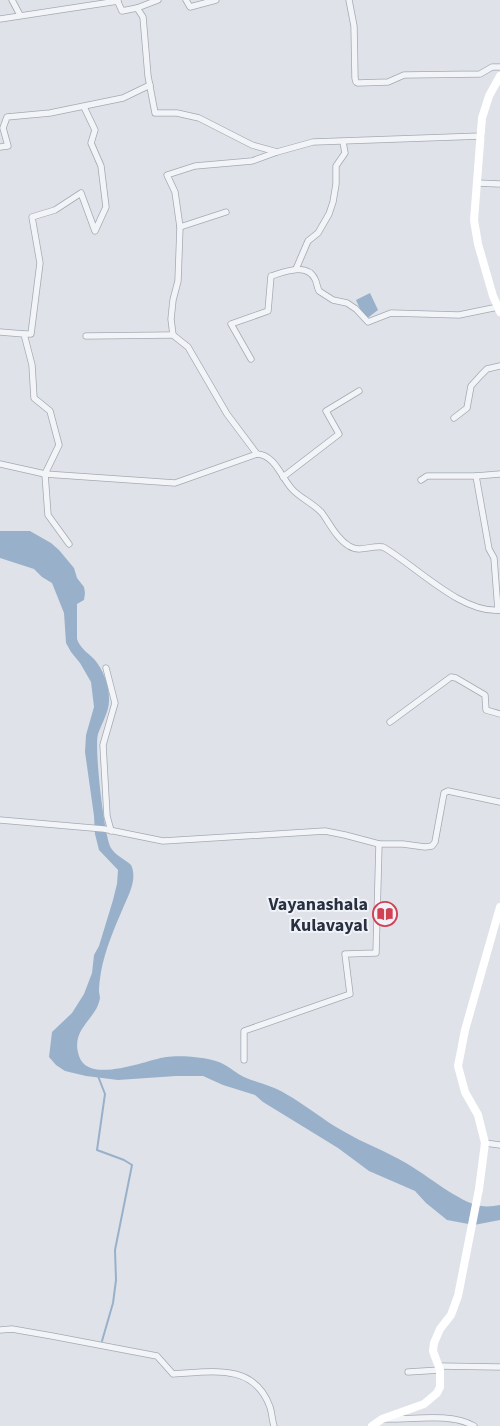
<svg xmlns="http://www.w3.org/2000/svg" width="500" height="1426" font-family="'Source Sans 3',sans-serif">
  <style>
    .water { fill: #99b0ca }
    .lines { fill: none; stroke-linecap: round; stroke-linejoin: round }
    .stream { stroke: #99b0ca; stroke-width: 2 }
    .minor-casing { stroke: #a4aab3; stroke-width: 7 }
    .minor { stroke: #f2f4f7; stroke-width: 5.5 }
    .secondary { stroke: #fff; stroke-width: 8 }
    .labels { text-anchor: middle; stroke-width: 4; stroke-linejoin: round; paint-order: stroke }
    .poi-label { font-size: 18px; font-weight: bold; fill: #283041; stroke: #eff2f6; text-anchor: end }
  </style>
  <rect width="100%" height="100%" fill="#dfe3e9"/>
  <g class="water">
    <polygon points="370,293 378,310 365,320 356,300"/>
    <path d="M0 531H30L51 543 59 550 74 568 77 578 84 587 85 593 84 600 77 604V639C80 648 88 653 94 659 103 669 109 685 109 698 110 710 102 723 98 734 94 747 104 836 111 848 115 855 126 860 131 865 138 879 128 896 123 908 114 929 105 950 101 972 100 978 99 985 99 991 99 992 100 997 100 998 96 1021 70 1028 79 1056 88 1085 146 1060 166 1057 181 1055 212 1057 225 1065 231 1068 237 1074 244 1077 258 1083 273 1086 286 1094 306 1105 323 1120 343 1131 363 1143 386 1151 406 1163 427 1175 460 1203 481 1206 488 1207 494 1206 500 1205V1220L474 1225 447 1220 426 1203 415 1191 369 1171 338 1148 263 1102 255 1095 223 1085 203 1076H176L118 1080 86 1076 65 1071 56 1065 49 1057 52 1032 72 1013 84 994 92 973 94 955 99 946 113 900 117 884 118 870 99 850 95 834 94 816 85 752 86 735 94 707 91 682 80 663 71 652 66 643 64 613 52 583 42 577 34 569 0 558Z"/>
  </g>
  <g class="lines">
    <polyline class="stream" points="98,1076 105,1094 97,1150 124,1160 132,1165 115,1250 116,1280 113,1303 102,1341"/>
    <defs>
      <g id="minor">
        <polyline points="12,0 20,15"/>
        <polyline points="117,0 122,11 137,8 143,17 148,76 155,113 177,113 199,118 252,145 277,152 313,142 481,136"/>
        <polyline points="186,0 190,7 216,0"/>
        <polyline points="349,0 354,26 355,78 356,82 358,83 388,82 404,75 480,74 492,67 500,67"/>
        <polyline points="137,8 158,0"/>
        <polyline points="0,19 118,1"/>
        <polyline points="0,147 8,146 3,128 7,117 50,113 123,98 150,85"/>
        <path d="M277 152 252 161 195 166 167 175 175 192 180 227 178 281 173 300 171 319 173 335 188 347 227 414 257 454C275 455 281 477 292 489 300 498 313 503 322 513 330 524 337 539 349 546 360 553 371 545 383 547 415 565 461 614 500 610"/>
        <polyline points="477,183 500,184"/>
        <polyline points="180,227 226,212"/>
        <polyline points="296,269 308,241 318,233 329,214 333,202 336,184 336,166 345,153 343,142"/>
        <polyline points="0,332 24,334 32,365 34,398 50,411 59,445 45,474 48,515 69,544"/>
        <polyline points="24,334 31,334 40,263 32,217 55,210 81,193 95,231 106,207 101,166 91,143 95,130 84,107"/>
        <polyline points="86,336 173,335"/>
        <path d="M251 359 231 324 268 311 271 276C284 272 307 262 315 279 317 283 317 287 319 291L333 300 347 303 356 309 368 322 391 313 459 315 498 307"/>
        <polyline points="454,418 467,408 471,386 481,375 487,369 500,366"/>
        <polyline points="0,464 45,474 175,483 257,454"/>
        <polyline points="283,477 339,434 326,411 359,391"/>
        <polyline points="421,480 427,476 476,476"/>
        <polyline points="498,610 494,558 489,549 476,476 500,474"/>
        <polyline points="106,668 115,703 103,745 107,816 111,831"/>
        <polyline points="390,722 451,677 456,678 485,695 486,710 500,714"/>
        <polyline points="0,820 104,829 163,841 325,831 345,835 379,844 403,844 425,847 432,846 435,842 444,793 448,791 500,802"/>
        <polyline points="244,1060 244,1031 350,994 345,954 376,953 379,844"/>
        <polyline points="485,1143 500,1145"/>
        <path d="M0 1330 12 1329 52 1336 157 1356 173 1374C210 1372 254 1362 270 1407 272 1413 272 1420 274 1426"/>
        <polyline points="438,1366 500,1367"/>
        <polyline points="408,1372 440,1370"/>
        <path d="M384 1419C411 1420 450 1412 474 1426"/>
      </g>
    </defs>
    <use href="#minor" class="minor-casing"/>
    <use href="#minor" class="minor"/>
    <g class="secondary">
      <polyline points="500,76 489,96 482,118 474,220 478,244 493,296 500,312"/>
      <polyline points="372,1426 382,1419 424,1404 437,1393 440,1387 440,1370 433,1351 434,1343 440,1329 451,1315 458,1296 479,1189 485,1143 478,1115 465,1092 458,1066 465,1030 500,907"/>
    </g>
  </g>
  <defs>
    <symbol id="library-ring" viewBox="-11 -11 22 22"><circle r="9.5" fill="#eff2f6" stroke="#d24053" stroke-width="1.5"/><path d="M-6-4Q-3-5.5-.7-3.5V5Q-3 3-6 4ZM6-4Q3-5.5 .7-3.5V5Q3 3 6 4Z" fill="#d24053"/></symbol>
  </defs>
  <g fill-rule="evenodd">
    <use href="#library-ring" x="371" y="900" width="28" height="28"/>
  </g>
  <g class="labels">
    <g class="poi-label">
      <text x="368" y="910">Vayanashala<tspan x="368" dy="21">Kulavayal</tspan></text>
    </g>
  </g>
</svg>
